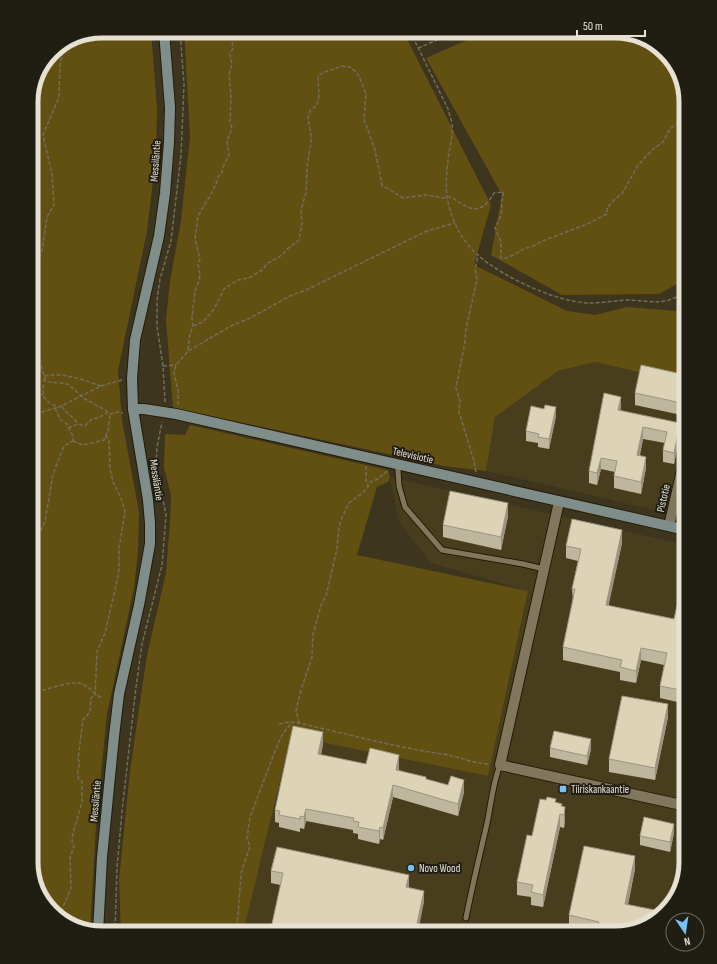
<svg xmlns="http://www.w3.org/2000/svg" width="717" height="964" font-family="'Sofia Sans Condensed',sans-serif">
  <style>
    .built { fill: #483e1e }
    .green { fill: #625012 }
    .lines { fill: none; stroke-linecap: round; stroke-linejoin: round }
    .lane-casing { stroke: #241c05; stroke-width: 7 }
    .street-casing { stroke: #241c05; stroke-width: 12 }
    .secondary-casing { stroke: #241c05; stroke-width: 12 }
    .path { stroke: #746d59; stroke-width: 1.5; stroke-dasharray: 4 2; stroke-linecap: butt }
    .lane { stroke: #80775d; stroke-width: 5 }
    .street { stroke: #80775d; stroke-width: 10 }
    .secondary { stroke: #808e8b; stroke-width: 10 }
    .wall { fill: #beb69d }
    .shaded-wall { fill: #9b9480 }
    .building { fill: #ddd4b7; stroke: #9b9480 }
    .poi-dot { fill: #77bff7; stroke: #201d12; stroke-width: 1.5 }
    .labels { text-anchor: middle; stroke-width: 4; stroke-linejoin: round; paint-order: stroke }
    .street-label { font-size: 11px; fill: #e6e1d3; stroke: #201d12 }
    .poi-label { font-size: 11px; fill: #e6e1d3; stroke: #201d12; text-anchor: start }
    .rim { fill: none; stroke: #e6e1d3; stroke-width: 5 }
  </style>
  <rect width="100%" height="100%" fill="#3d351d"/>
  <g class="built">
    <polygon points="595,362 686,383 686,517 486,471 495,417 558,371"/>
    <polygon points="390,477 686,545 686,862 676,898 651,923 615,933 243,933 291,736 488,776 528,591 431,563 399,522"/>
  </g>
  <g class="green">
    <polygon points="102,31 151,31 157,108 156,156 147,231 118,371 122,420 139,512 138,551 134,588 107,714 96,825 90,931 66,923 41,898 31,862 31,97 38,70 55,49"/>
    <polygon points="184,31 403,31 491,205 474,265 567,311 595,315 627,307 677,311 686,302 686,383 595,362 558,371 495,417 486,471 444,466 173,408 166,320 170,281 181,221 190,136"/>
    <polygon points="410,31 433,31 414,40"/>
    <polygon points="488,31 619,31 651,41 676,66 686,102 686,279 659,294 562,295 491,255 502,195 426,58"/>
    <polygon points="190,425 388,470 390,477 388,482 377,487 357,555 528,591 488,776 291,736 243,933 121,933 119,880 130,771 147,655 166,573 170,522 171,495 164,468 165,434 185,435"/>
  </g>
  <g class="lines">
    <defs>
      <g id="lane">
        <polyline points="399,464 398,470 399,486 405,507 442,550 523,564 544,569"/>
        <path d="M466 918C472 887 479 858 486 828 491 807 492 785 500 765"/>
      </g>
      <g id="street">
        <polyline points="559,502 500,765 686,806"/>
        <polyline points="669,526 686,453"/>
      </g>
      <g id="secondary">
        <polyline points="133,409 144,409 176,414 686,530"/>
        <polyline points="98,933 102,857 114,736 119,694 139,605 150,544 150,523 148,500 133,409 132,378 135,340 159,236 165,193 169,142 170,108 164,31"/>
      </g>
    </defs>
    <use href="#lane" class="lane-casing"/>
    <use href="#street" class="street-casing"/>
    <use href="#secondary" class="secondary-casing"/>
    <g class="path">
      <path d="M410 31 448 109C449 114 451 119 452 123 453 134 451 143 449 153 446 174 444 194 451 213 456 229 466 245 479 256 503 277 556 302 589 303 601 303 613 301 625 300 652 300 662 308 686 291"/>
      <polyline points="418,48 458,31"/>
      <polyline points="31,299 37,263 42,251 47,217 54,205 52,174 43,135 59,97 60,64 65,45"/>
      <path d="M31 319 39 340 40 363 46 381C54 383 61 383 68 384L85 399 105 410 110 414 118 412 123 413"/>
      <path d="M193 326 203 322 214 309 224 289 238 280 249 278 262 270 268 263 279 257 284 253 286 250 299 240 302 224 301 210 306 193 307 166 311 143V135L308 119 310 111 317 105 319 96 318 78 319 75 325 72 342 66 350 67 356 72 359 76 366 94 364 119 375 150 382 185 403 198 425 195 433 196 443 198 451 197C455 199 458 202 462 204 477 214 486 207 494 193L503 192V197L501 203 502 209 500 218 495 228 501 242V258C509 259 516 253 522 250 528 247 534 247 540 242L587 224 607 214V208L615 199 622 194 638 165 653 149 663 142 670 129 686 115"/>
      <polyline points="188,350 190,334 193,326 192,318 195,291 199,281 200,274 198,264 200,259 195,239 198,216 206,202 209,198 216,184 218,177 222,172 223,167 229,155 227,141 232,128 230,122 231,95 229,75 232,64 230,54 233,48 232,41 227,31"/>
      <polyline points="163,366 176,365"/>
      <polyline points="31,368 43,371"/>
      <path d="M101 386C83 380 64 372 45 376 42 393 40 401 59 407L101 386 122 380"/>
      <polyline points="31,388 43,395"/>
      <polyline points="165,402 163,366 157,326 157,300 160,279 171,241 181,155 184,84 180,31"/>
      <polyline points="178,405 178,390 174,373 176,365 188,351 231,326 250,318 290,296 306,290 427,231 455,223"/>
      <path d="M62 406C66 414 74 417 78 424"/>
      <polyline points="55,408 60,419 67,424 73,436 73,441"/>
      <polyline points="31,418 42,412 59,407"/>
      <polyline points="68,428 78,424 85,426 92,419 98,418 107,413"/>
      <polyline points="73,441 83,445 104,440 108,431 110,414"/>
      <polyline points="366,466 366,481 368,486"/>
      <polyline points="476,472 474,461 459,412 460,401 456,388 465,342 466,329 477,279 475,269 478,256"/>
      <polyline points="31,553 45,521 53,474 64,446 73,441"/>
      <path d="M31 694C42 691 69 681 79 683 88 685 93 693 100 697L103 696"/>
      <polyline points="299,723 296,710 301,690 312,657 313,634 322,602 326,596 337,549 339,528 341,520 349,503 361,494 368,487 370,482 378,479 387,471"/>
      <path d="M279 724 289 722 299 723C347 734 394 747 442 754 459 756 473 764 490 764"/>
      <path d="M61 918 63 907 71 888 70 858 74 846 72 841 73 833 82 802V782C75 777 78 770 80 763L78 759 83 720 90 712 91 698 95 695 97 652 105 633 117 581 119 570V548L125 512 121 498 113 482 110 469 109 440 106 436"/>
      <polyline points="115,933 117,868 122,811 136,687 142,644 162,565 166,515 156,465 157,447 162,422"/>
      <polyline points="235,933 238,917 241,873 250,846 247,839 250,817 275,751 282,735 292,722"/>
    </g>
    <use href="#lane" class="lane"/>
    <use href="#street" class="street"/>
    <use href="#secondary" class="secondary"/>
  </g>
  <g class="wall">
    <polygon points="686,375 686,416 635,405 635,393"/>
    <polygon points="621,408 620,410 680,435 674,464 663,462 663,450 665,443 643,439 640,455 646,468 641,494 614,488 614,476 615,472 601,469 597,485 589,483 589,471"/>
    <polygon points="556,416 549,449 538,447 538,443 526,441 526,431"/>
    <polygon points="508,516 501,550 443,537 443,525"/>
    <polygon points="622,543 608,606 674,619 686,590 686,704 660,698 660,686 664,665 641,660 636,683 620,680 620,672 563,660 563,647 573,601 572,589 578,561 566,558 566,546"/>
    <polygon points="668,717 655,780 609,772 609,759"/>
    <polygon points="323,744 321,755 366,764 399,767 399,770 464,792 458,816 393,797 383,840 380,839 379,844 358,839 358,834 353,833 353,830 306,821 304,829 300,828 300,832 279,827 279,823 275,822 275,810"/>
    <polygon points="550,748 591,749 587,765 550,757"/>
    <polygon points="686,755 686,788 681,787 681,777"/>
    <polygon points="556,802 562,806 565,820 564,828 560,827 543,907 531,905 531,897 517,895 517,882 532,836"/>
    <polygon points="674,833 670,852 640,845 640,836"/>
    <polygon points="635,869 628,905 655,919 615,933 593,933 569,928 569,915"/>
    <polygon points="271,871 409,887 424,902 280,885 271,883"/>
  </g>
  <g class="shaded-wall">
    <polygon points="621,397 621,408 618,421 618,410"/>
    <polygon points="556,407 556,416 549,449 549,439"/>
    <polygon points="680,423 680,435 674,464 674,453"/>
    <polygon points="643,427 643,439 637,466 637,455"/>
    <polygon points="646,457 646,468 641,494 641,482"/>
    <polygon points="601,458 601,469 597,485 597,473"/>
    <polygon points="508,503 508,516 501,550 501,537"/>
    <polygon points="622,530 622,543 606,618 606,605"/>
    <polygon points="641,648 641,660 636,683 636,671"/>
    <polygon points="668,704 668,717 655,780 655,768"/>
    <polygon points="323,732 323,744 318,767 318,754"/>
    <polygon points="591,739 591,749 587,765 587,756"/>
    <polygon points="399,755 399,767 396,782 396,770"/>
    <polygon points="464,780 464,792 458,816 458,804"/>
    <polygon points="393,785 393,797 383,840 383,828"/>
    <polygon points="565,807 565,820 564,828 564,815"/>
    <polygon points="306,809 306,821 304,829 304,817"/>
    <polygon points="560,814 560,827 543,907 543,895"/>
    <polygon points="674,824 674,833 670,852 670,842"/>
    <polygon points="380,827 380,839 379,844 379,831"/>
    <polygon points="635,856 635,869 625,917 625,904"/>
    <polygon points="409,875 409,887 406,887"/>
    <polygon points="424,891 424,902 418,933 415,933"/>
    <polygon points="655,910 655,919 653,921"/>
  </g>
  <g class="building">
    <polygon points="641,365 686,375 686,404 635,393"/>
    <polygon points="604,393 621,397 618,410 680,423 674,453 663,450 667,432 643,427 637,455 646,457 641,482 614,476 617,461 601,458 597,473 589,471"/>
    <polygon points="545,405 556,407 549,439 538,437 539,434 526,431 531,406 544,409"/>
    <polygon points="450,491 508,503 501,537 443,525"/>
    <polygon points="572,519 622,530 606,605 674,619 681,589 686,590 686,691 660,686 667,653 641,648 636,671 620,667 622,660 563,647 575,589 572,589 581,549 566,546"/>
    <polygon points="622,696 668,704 655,768 609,759"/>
    <polygon points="293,726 323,732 318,754 366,764 370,748 399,755 396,770 426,777 426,779 448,785 451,776 464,780 458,804 393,785 383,828 380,827 379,831 358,827 359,822 353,821 354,818 306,809 304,817 300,816 300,819 279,815 280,811 275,810"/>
    <polygon points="554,731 591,739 587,756 550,748"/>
    <polygon points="686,755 686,778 681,777"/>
    <polygon points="547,797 556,799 555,802 562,804 561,806 565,807 564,815 560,814 543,895 531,892 533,885 517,882 527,835 532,836 540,799 546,800"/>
    <polygon points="644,817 674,824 670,842 640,836"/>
    <polygon points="584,846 635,856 625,904 655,910 653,921 651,923 615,933 596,933 599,922 569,915"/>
    <polygon points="277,847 409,875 406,887 424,891 415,933 270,933 283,873 271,871"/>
    <polygon points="675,883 680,885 676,898 669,905"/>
  </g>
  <g class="poi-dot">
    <rect x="559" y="785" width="8" height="8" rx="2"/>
    <circle cx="411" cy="868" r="4"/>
  </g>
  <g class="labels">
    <g class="street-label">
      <text transform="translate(155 161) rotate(-86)" y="4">Messiläntie</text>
      <text transform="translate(413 455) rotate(13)" y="4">Televisiotie</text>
      <text transform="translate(157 480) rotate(81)" y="4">Messiläntie</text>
      <text transform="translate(663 498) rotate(-77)" y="4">Pistotie</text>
      <text transform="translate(95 801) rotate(-85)" y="4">Messiläntie</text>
    </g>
    <g class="poi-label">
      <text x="571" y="793">Tiiriskankaantie</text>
      <text x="419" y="872">Novo Wood</text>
    </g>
  </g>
  <path d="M0 0H717V964H0ZM102 38H615A64 64 0 0 1 679 102V862A64 64 0 0 1 615 926H102A64 64 0 0 1 38 862V102A64 64 0 0 1 102 38Z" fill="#201d12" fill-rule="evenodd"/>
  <path class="rim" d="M102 38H615A64 64 0 0 1 679 102V862A64 64 0 0 1 615 926H102A64 64 0 0 1 38 862V102A64 64 0 0 1 102 38Z"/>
  <g transform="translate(685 932) rotate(167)"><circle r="19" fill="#201d12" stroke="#6f6b5f"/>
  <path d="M0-3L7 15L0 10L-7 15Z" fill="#77bff7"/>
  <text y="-6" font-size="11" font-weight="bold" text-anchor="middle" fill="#e6e1d3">N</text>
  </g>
  <path d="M577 30v6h68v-6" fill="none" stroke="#e6e1d3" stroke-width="2"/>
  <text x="583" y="30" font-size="12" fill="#e6e1d3" stroke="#201d12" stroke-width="3" paint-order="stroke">50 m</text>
</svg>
